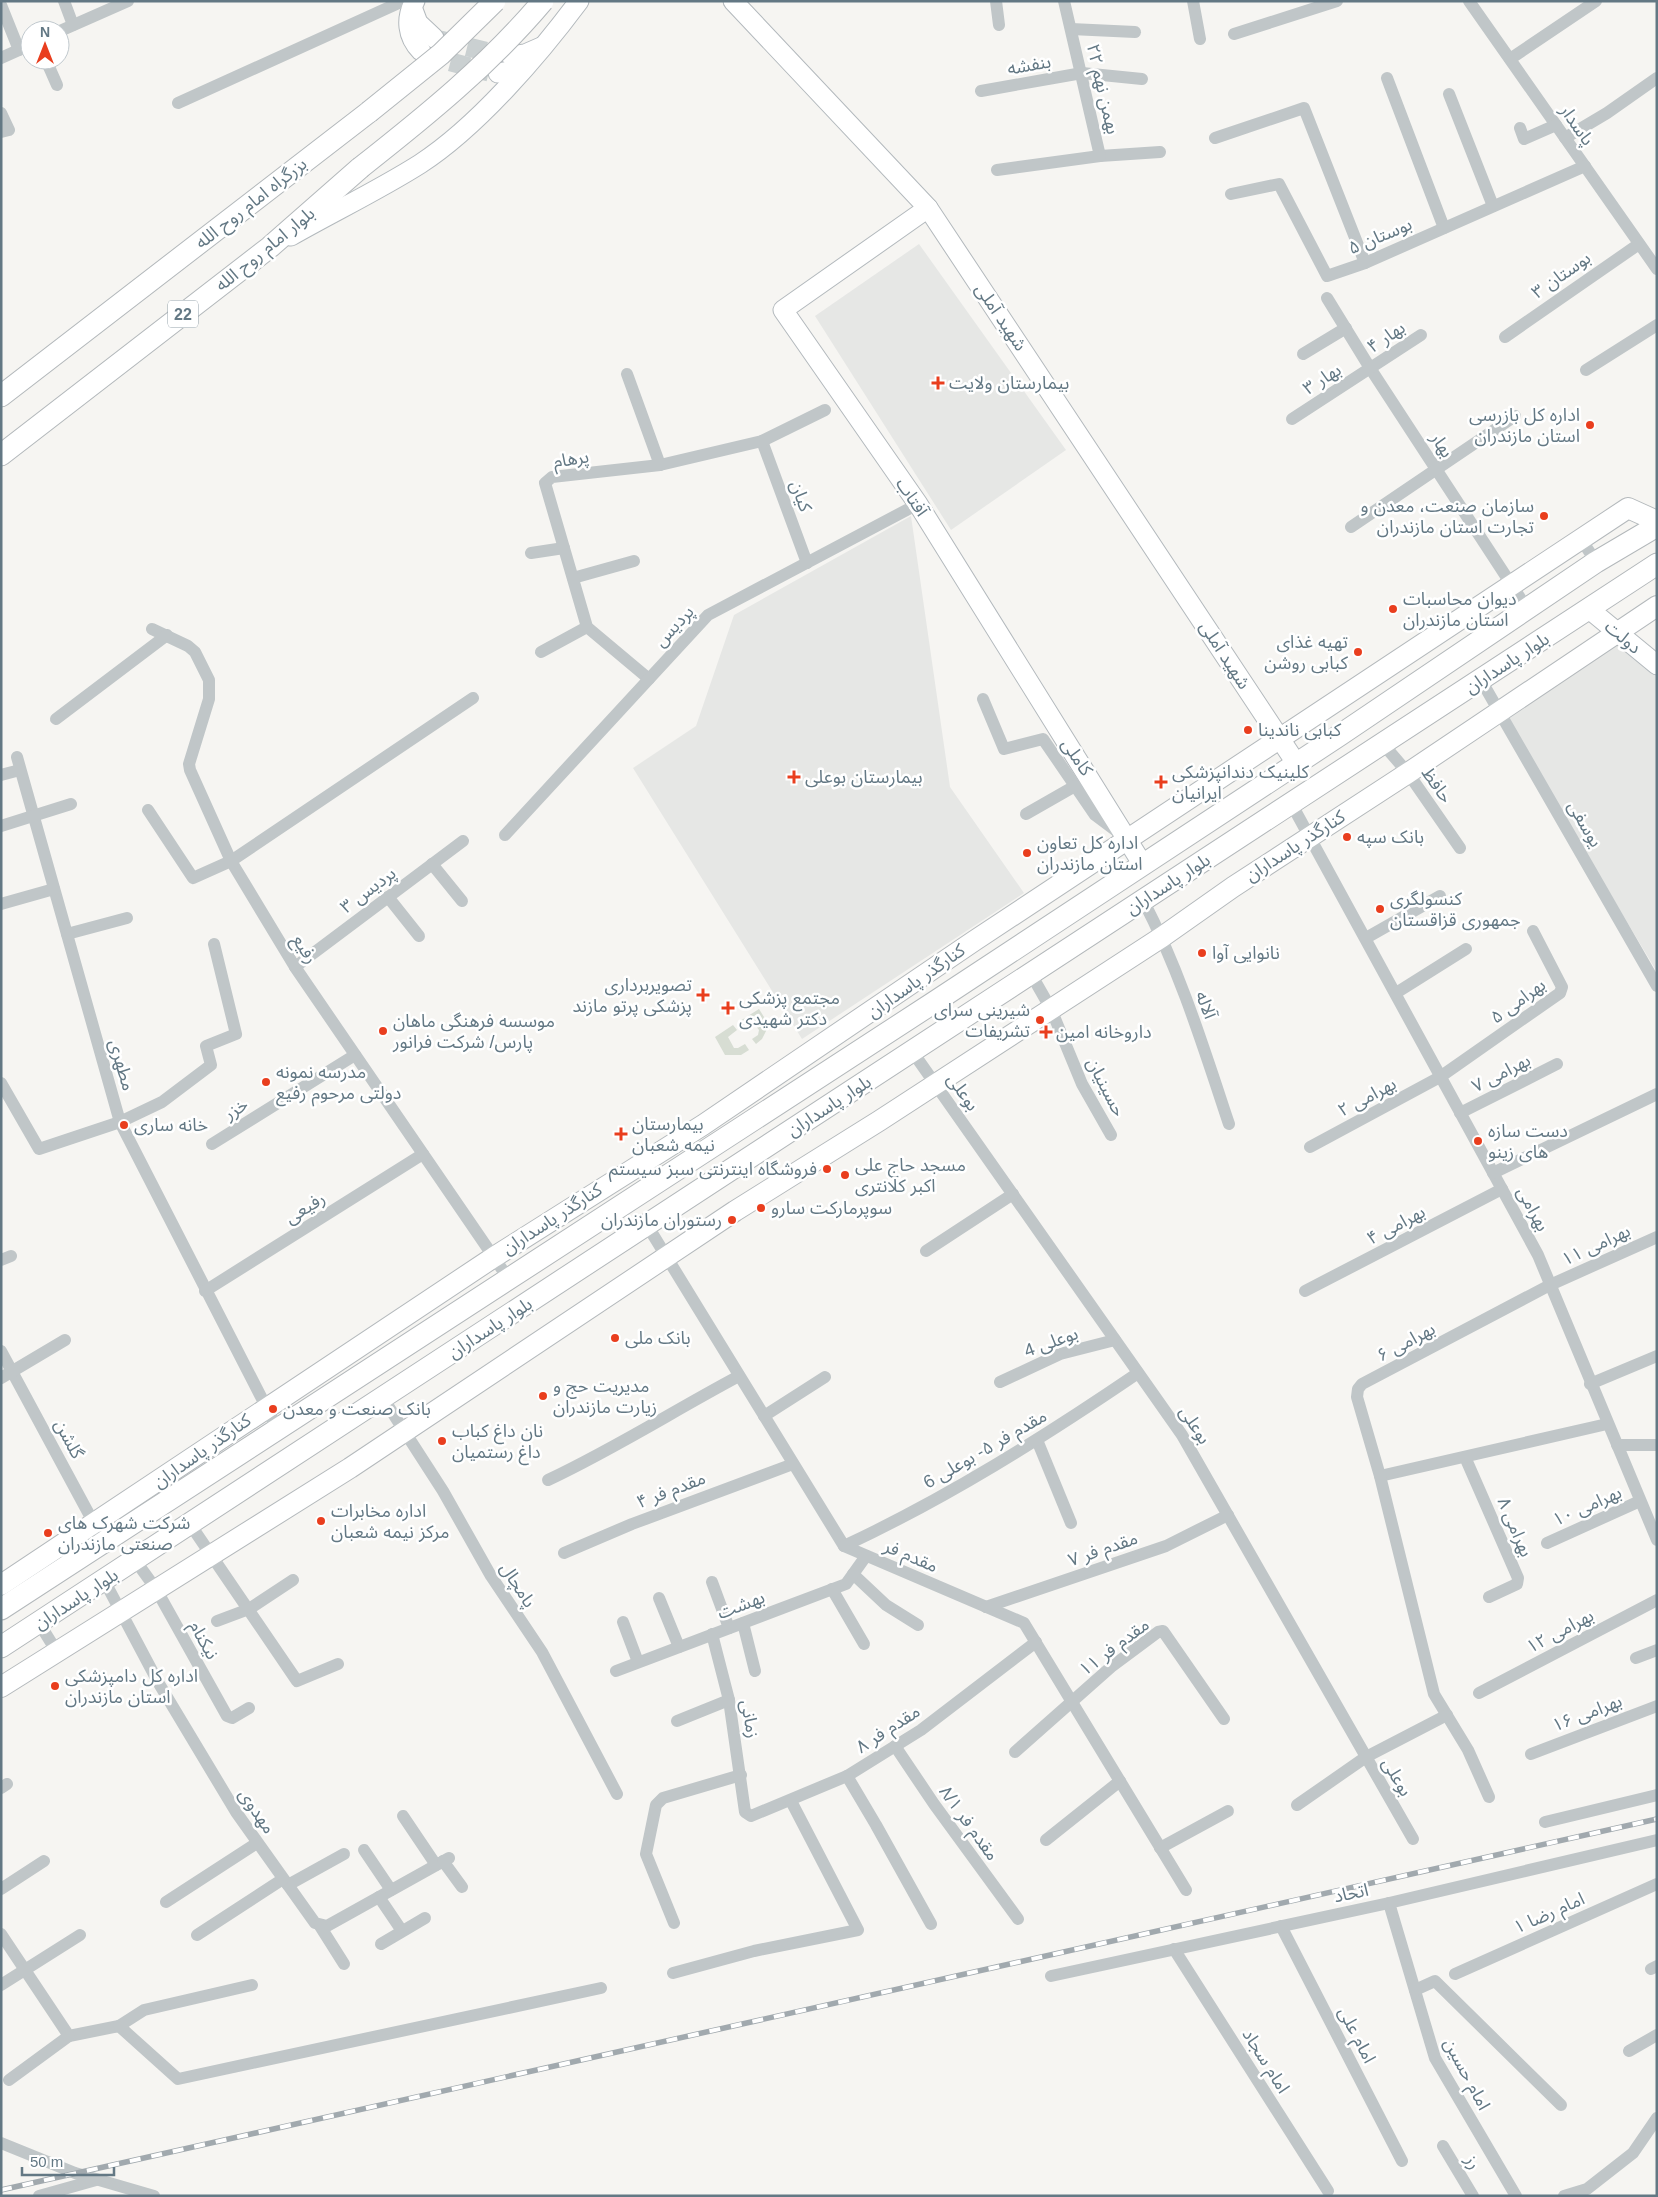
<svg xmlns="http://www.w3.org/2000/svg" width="1658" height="2197" font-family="Helvetica,'Noto Sans Arabic',sans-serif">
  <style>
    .built { fill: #e6e7e5 }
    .green { fill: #d7ddd3 }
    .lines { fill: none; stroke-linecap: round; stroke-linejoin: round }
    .secondary-tunnel { stroke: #cad0d1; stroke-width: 19; stroke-dasharray: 19 9; stroke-linecap: butt }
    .secondary-casing { stroke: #b3b9bd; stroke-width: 21 }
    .primary-casing { stroke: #b4b9bc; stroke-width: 22 }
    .trunk-casing { stroke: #b3b8bb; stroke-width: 23 }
    .minor { stroke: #c0c6c8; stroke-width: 12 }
    .secondary { stroke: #fff; stroke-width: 19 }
    .primary { stroke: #fff; stroke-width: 20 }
    .trunk { stroke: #fff; stroke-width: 21 }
    .rail-casing { stroke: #a1a9ae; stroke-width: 5.5 }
    .rail { stroke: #fff; stroke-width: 4; stroke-dasharray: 11; stroke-linecap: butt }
    .trunk-bridge-casing { stroke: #b3b8bb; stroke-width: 23; stroke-linecap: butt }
    .trunk-bridge { stroke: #fff; stroke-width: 21 }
    .poi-dot { fill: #e93e1e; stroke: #fff; stroke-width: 2 }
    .labels { text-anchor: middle; stroke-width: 5; stroke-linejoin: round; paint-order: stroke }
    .shield { fill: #fff; stroke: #92a0a9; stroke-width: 1 }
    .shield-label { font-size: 16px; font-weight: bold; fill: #637884 }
    .street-label { font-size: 18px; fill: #637884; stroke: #fff }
    .poi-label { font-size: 18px; fill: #637884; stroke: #fff; text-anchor: start }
  </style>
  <rect width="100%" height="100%" fill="#f6f5f2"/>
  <g class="built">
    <polygon points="919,244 1066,450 951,530 815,316"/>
    <polygon points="911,516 950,787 1024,893 802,1039 633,768 696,726 734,615"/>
    <polygon points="1616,632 1657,664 1657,972 1500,710"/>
  </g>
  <g class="green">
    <polygon points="759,1009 769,1025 762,1039 756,1044 752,1039 758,1035 759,1030 752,1021 743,1027 740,1021"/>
    <polygon points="733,1025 737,1030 728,1037 734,1048 738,1048 745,1044 749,1050 741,1055 725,1055 715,1037"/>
  </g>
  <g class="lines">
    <g class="secondary-tunnel">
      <polyline points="440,40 505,56"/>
      <polyline points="424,53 432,57 489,72"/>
    </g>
    <defs>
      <g id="secondary">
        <path d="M415 1C405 18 407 37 421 51"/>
        <polyline points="733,1 928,208 1296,763"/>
        <polyline points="412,7 418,23 434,38"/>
        <polyline points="511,56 525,54 541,47"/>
        <polyline points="498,73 511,71 527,63"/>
        <polyline points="928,208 783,310 918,504 1143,865"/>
        <path d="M291 236C333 212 379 190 420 164 477 127 538 56 579 1"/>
        <polyline points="1589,609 1657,665"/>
      </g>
      <g id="primary">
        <polyline points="1,1585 494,1257 703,1125 974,941 1628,508 1657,521"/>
        <polyline points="1,1687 350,1468 735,1211 879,1121 1162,937 1233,887 1408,773 1657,606"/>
      </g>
      <g id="trunk">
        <polyline points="1,396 369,112"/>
        <polyline points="1,455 270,247 360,168"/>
        <polyline points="1,1609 933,1003 1340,735 1596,562 1657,526"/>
        <polyline points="1,1647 1657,564"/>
      </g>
    </defs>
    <use href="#secondary" class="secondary-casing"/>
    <use href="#primary" class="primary-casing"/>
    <use href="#trunk" class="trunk-casing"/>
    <g class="minor">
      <polyline points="64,1 73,25"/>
      <polyline points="996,1 999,25"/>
      <polyline points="1064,1 1100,156 1160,152"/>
      <polyline points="1193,1 1200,39"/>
      <polyline points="1469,1 1657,269"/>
      <polyline points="1,5 19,50"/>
      <polyline points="1071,29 1135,32"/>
      <polyline points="60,31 128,1"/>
      <polyline points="1234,34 1337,1"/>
      <polyline points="1,58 30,45"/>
      <polyline points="1510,59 1596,1"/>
      <polyline points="46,60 57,85"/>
      <polyline points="1387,78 1444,228"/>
      <polyline points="981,91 1082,73 1142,79"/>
      <polyline points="1449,94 1493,206"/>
      <polyline points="178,103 403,1"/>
      <polyline points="1,113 9,130 1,132"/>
      <polyline points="1520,128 1524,139 1556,125"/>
      <polyline points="1215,138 1304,108 1365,263"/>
      <polyline points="1565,138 1607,113 1657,78"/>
      <polyline points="997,170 1100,156"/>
      <polyline points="1231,194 1279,184 1327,276 1365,263 1585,166"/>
      <polyline points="1327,298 1370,368 1528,610"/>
      <polyline points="1505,337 1639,244"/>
      <polyline points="1303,354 1346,328"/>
      <polyline points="1586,370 1657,325"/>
      <polyline points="627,374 660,465"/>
      <polyline points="1292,419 1421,335"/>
      <polyline points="762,441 807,563"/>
      <polyline points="1351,527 1515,416"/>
      <polyline points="1581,539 1596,562"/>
      <polyline points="531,553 564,548"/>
      <polyline points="573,578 634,561"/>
      <polyline points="152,629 188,646 195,652 209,680 209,699 189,764 190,770 231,861 295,967 508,1278"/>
      <polyline points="541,652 587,627"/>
      <polyline points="649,679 587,627 545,483 552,477 660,465 762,441 825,410"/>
      <polyline points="1481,680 1657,986"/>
      <polyline points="983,699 1004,749 1043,739 1095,815 1119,833"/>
      <polyline points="56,719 167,635"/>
      <polyline points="1383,744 1408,773 1460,848"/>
      <polyline points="17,757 120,1122 278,1430"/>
      <polyline points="1,775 20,770"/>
      <polyline points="1291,803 1538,1255 1657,1540"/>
      <polyline points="148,810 193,878 231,861 473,698"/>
      <polyline points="1026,814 1075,786"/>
      <polyline points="1,826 71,804"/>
      <polyline points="505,835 708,615 918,504"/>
      <polyline points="432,864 462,901"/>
      <polyline points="388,897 419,936"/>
      <path d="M1143 900C1180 971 1204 1049 1229 1124"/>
      <polyline points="1,904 54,889"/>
      <polyline points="67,934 127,918"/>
      <polyline points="1366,938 1440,896"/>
      <polyline points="295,967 463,841"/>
      <polyline points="1031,974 1051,1009 1082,1084 1111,1135"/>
      <polyline points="1396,993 1466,949"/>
      <polyline points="912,1051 1182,1435 1413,1839"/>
      <polyline points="1,1083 39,1149 120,1122 162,1102 211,1065 206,1046 236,1034 214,944"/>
      <polyline points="1460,1113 1557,1064"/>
      <polyline points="212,1144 355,1055"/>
      <polyline points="1310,1147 1440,1077 1560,993 1562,987 1533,931"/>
      <polyline points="1493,1173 1657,1094"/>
      <polyline points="647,1225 844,1546 1024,1623 1186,1890"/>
      <polyline points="926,1251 1013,1194"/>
      <polyline points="1,1260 11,1256"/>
      <polyline points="205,1291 423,1154"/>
      <polyline points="1305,1291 1502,1189"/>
      <polyline points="1,1351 97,1529"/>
      <polyline points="1,1378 65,1340"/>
      <polyline points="1000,1382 1060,1354 1115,1340"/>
      <polyline points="1590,1384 1657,1356"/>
      <polyline points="383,1398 443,1491 491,1576 542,1652 617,1794"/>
      <polyline points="764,1416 825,1377"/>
      <polyline points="1037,1440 1071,1523"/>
      <polyline points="1617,1445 1657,1445"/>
      <polyline points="1465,1457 1518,1578 1517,1584 1489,1597"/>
      <polyline points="1380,1476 1607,1424"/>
      <path d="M548 1480C614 1449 675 1410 739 1376"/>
      <polyline points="190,1524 297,1681 338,1664"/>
      <polyline points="1547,1543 1640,1501"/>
      <path d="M844 1546C947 1498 1044 1437 1138 1373"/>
      <polyline points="564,1553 632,1524 793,1464"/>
      <polyline points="135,1560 156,1589 227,1716 232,1718 249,1708"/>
      <polyline points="853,1574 886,1605 918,1625"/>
      <polyline points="104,1580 158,1682 236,1812 315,1923 327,1926 449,1858"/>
      <polyline points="712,1582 729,1628"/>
      <polyline points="832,1589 864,1644"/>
      <polyline points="659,1598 679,1647"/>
      <polyline points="986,1607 1166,1546 1228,1515"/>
      <polyline points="217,1621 249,1609 293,1580"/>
      <polyline points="623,1622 638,1662"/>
      <polyline points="39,1623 57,1652"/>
      <polyline points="743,1623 755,1671"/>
      <polyline points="712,1634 729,1700 745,1812 751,1816 847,1776 921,1730 1036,1642"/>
      <polyline points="1636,1658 1657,1650"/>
      <polyline points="616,1671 846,1584 866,1556"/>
      <polyline points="1479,1693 1657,1600"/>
      <polyline points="677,1721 729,1700"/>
      <polyline points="895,1746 934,1804 1018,1919"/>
      <polyline points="1015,1752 1111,1667 1158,1632 1163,1631 1224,1719"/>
      <polyline points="1531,1754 1657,1706"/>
      <polyline points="847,1776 876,1825 931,1924"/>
      <polyline points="1,1788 7,1784"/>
      <polyline points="1489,1797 1468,1750 1434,1694 1380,1476 1357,1397 1358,1389 1362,1384 1550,1285 1657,1237"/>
      <polyline points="1297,1805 1366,1757 1447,1715"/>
      <polyline points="403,1816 436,1865"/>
      <polyline points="1545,1822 1657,1795"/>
      <polyline points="1046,1840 1120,1781"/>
      <polyline points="1160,1848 1228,1811"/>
      <polyline points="364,1850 391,1890"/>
      <polyline points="443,1861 462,1887"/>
      <polyline points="288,1885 344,1854"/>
      <polyline points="1,1889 44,1861"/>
      <polyline points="379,1897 402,1931"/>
      <polyline points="166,1902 257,1843"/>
      <polyline points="1389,1903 1435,2058 1516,2196"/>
      <polyline points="674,1923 646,1854 656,1805 663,1798 741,1775"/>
      <polyline points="320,1926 344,1964"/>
      <polyline points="1281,1926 1402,2161"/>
      <polyline points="1,1934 69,2036 119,2026 178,2079 601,1988"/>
      <polyline points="197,1935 283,1879"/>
      <polyline points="381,1944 425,1918"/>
      <polyline points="1174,1949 1328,2191"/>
      <polyline points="1651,1969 1657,1966"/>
      <polyline points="673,1973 754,1951 858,1930 791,1801"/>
      <polyline points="1455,1974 1657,1884"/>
      <polyline points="1051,1976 1389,1903 1657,1840"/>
      <polyline points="1,1985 80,1935"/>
      <polyline points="1415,1990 1435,1981 1561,2105"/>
      <polyline points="119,2026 144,2010 252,1985"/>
      <polyline points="1629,2051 1657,2035"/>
      <polyline points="9,2080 69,2036"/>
      <polyline points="1,2143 75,2173 154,2196"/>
      <polyline points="1443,2146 1473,2196"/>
      <polyline points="39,2196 96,2180"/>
      <polyline points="1564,2196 1587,2189 1633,2153 1657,2118"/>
    </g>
    <use href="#secondary" class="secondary"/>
    <use href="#primary" class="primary"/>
    <use href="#trunk" class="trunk"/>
    <defs>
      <polyline id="rail" points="1,2190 1657,1819"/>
    </defs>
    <use href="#rail" class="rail-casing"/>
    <use href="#rail" class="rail"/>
    <defs>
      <g id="trunk-bridge">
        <polyline points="369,112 441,54 495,1"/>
        <path d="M360 168C426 116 489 65 543 1"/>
      </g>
    </defs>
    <use href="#trunk-bridge" class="trunk-bridge-casing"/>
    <use href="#trunk-bridge" class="trunk-bridge"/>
  </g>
  <g class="poi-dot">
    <path d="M935.5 375.5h5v5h5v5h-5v5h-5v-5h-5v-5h5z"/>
    <circle cx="1590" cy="425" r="5"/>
    <circle cx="1544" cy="516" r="5"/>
    <circle cx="1393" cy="609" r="5"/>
    <circle cx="1358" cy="652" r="5"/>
    <circle cx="1248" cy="730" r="5"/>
    <path d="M791.5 769.5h5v5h5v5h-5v5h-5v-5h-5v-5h5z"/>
    <path d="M1158.5 774.5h5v5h5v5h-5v5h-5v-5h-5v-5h5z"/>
    <circle cx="1347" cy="837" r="5"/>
    <circle cx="1027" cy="853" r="5"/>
    <circle cx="1380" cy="909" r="5"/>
    <circle cx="1202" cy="953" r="5"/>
    <path d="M700.5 987.5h5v5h5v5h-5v5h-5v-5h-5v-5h5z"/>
    <path d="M725.5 1000.5h5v5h5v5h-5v5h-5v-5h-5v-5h5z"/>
    <circle cx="1040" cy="1020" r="5"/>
    <circle cx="383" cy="1031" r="5"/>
    <path d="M1043.5 1024.5h5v5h5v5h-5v5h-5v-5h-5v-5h5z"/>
    <circle cx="266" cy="1082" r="5"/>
    <circle cx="124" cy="1125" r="5"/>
    <path d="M618.5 1126.5h5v5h5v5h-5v5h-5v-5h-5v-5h5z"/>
    <circle cx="1478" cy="1141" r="5"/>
    <circle cx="827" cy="1169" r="5"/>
    <circle cx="845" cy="1175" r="5"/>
    <circle cx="761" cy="1208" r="5"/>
    <circle cx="732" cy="1220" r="5"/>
    <circle cx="615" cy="1338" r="5"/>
    <circle cx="543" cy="1396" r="5"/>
    <circle cx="273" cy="1409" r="5"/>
    <circle cx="442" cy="1441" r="5"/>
    <circle cx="321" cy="1521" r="5"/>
    <circle cx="48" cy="1533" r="5"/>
    <circle cx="55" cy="1686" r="5"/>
  </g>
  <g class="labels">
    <rect class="shield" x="168" y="300.5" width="30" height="27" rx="4"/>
    <g class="shield-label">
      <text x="183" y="320">22</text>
    </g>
    <g class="street-label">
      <text transform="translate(1029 65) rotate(-10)" y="6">بنفشه</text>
      <text transform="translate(1103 89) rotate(77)" y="6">۲۲ بهمن نهم</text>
      <text transform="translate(1577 125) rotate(55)" y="6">پاسدار</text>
      <text transform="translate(251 203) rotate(-38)" y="6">بزرگراه امام روح الله</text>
      <text transform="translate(1380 236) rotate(-23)" y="6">بوستان ۵</text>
      <text transform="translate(265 249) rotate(-39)" y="6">بلوار امام روح الله</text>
      <text transform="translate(1561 275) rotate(-35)" y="6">بوستان ۳</text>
      <text transform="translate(1001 317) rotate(56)" y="6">شهید آملی</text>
      <text transform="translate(1386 337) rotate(-34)" y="6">بهار ۴</text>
      <text transform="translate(1322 379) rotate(-33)" y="6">بهار ۳</text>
      <text transform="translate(1442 445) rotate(57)" y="6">بهار</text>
      <text transform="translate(571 459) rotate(-9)" y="6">پرهام</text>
      <text transform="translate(801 496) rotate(70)" y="6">کیان</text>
      <text transform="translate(912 497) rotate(56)" y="6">آفتاب</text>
      <text transform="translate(674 626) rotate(-47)" y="6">پردیس</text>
      <text transform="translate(1623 637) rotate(40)" y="6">دولت</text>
      <text transform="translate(1225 655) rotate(57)" y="6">شهید آملی</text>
      <text transform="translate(1507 663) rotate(-33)" y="6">بلوار پاسداران</text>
      <text transform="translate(1077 757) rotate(56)" y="6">کاملی</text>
      <text transform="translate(1437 785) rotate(55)" y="6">حافظ</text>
      <text transform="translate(1585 824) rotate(60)" y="6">یوسفی</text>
      <text transform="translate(1295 846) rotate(-33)" y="6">کنارگذر پاسداران</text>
      <text transform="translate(1168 884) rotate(-33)" y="6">بلوار پاسداران</text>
      <text transform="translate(368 890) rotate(-37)" y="6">پردیس ۳</text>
      <text transform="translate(305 949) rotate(58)" y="6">رفیع</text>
      <text transform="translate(916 981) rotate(-35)" y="6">کنارگذر پاسداران</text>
      <text transform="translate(1518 1001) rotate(-36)" y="6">بهرامی ۵</text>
      <text transform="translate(1206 1005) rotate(69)" y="6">آلاله</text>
      <text transform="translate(122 1065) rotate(74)" y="6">مطهری</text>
      <text transform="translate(1501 1073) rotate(-27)" y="6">بهرامی ۷</text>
      <text transform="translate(1106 1087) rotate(63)" y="6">حسینیان</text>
      <text transform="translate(963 1092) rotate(55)" y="6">بوعلی</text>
      <text transform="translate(1367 1097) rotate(-28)" y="6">بهرامی ۲</text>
      <text transform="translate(829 1106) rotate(-33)" y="6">بلوار پاسداران</text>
      <text transform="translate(236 1109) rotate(-32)" y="6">خزر</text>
      <text transform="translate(305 1208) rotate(-32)" y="6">رفیعی</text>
      <text transform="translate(1533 1209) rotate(62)" y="6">بهرامی</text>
      <text transform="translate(552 1219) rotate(-33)" y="6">کنارگذر پاسداران</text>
      <text transform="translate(1396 1225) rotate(-28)" y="6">بهرامی ۴</text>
      <text transform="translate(1596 1245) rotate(-25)" y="6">بهرامی ۱۱</text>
      <text transform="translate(490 1328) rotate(-33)" y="6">بلوار پاسداران</text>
      <text transform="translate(1051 1342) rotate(-20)" y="6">بوعلی 4</text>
      <text transform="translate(1406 1342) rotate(-28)" y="6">بهرامی ۶</text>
      <text transform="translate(1195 1425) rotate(57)" y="6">بوعلی</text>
      <text transform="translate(69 1439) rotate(62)" y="6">گلشن</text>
      <text transform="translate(985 1449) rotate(-30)" y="6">مقدم فر ۵- بوعلی 6</text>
      <text transform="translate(202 1451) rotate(-35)" y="6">کنارگذر پاسداران</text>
      <text transform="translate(671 1490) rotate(-21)" y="6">مقدم فر ۴</text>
      <text transform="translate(1587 1506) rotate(-24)" y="6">بهرامی ۱۰</text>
      <text transform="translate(1515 1527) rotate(67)" y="6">بهرامی ۸</text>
      <text transform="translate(1103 1549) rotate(-19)" y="6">مقدم فر ۷</text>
      <text transform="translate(911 1556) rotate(23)" y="6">مقدم فر</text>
      <text transform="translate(518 1585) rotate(57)" y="6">پامچال</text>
      <text transform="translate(76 1599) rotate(-33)" y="6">بلوار پاسداران</text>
      <text transform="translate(741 1605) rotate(-21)" y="6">بهشت</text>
      <text transform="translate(1560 1631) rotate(-28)" y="6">بهرامی ۱۲</text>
      <text transform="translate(204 1640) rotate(61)" y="6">نیکنام</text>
      <text transform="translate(1114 1647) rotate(-37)" y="6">مقدم فر ۱۱</text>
      <text transform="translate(1587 1713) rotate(-21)" y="6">بهرامی ۱۶</text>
      <text transform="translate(750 1719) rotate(80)" y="6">زمانی</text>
      <text transform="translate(888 1729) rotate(-33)" y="6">مقدم فر ۸</text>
      <text transform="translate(1397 1777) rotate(60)" y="6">بوعلی</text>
      <text transform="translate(257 1811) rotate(56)" y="6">مهدوی</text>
      <text transform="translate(969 1823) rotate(54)" y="6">مقدم فر ۸/۱</text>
      <text transform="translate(1351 1893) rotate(-12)" y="6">اتحاد</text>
      <text transform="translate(1549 1913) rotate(-24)" y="6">امام رضا ۱</text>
      <text transform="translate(1357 2035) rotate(63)" y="6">امام علی</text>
      <text transform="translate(1266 2061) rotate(58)" y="6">امام سجاد</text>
      <text transform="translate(1467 2074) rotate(62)" y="6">امام حسین</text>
      <text transform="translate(1473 2162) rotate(59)" y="6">رز</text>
    </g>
    <g class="poi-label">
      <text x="949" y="389">بیمارستان ولایت</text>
      <text x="1580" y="421" text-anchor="end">اداره کل بازرسی<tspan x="1580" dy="21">استان مازندران</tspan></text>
      <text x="1534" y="512" text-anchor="end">سازمان صنعت، معدن و<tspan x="1534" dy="21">تجارت استان مازندران</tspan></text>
      <text x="1403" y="605">دیوان محاسبات<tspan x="1403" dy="21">استان مازندران</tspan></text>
      <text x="1348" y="648" text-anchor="end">تهیه غذای<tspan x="1348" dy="21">کبابی روشن</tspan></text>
      <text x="1258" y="736">کبابی ناندینا</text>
      <text x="1172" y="778">کلینیک دندانپزشکی<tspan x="1172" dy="21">ایرانیان</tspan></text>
      <text x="805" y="783">بیمارستان بوعلی</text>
      <text x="1357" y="843">بانک سپه</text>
      <text x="1037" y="849">اداره کل تعاون<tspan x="1037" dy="21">استان مازندران</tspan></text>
      <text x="1390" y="905">کنسولگری<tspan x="1390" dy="21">جمهوری قزاقستان</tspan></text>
      <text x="1212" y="959">نانوایی آوا</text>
      <text x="692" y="991" text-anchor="end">تصویربرداری<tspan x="692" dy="21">پزشکی پرتو مازند</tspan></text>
      <text x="739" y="1004">مجتمع پزشکی<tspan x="739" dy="21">دکتر شهیدی</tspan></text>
      <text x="1030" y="1016" text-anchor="end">شیرینی سرای<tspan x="1030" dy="21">تشریفات</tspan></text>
      <text x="393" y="1027">موسسه فرهنگی ماهان<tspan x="393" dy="21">پارس/ شرکت فرانور</tspan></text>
      <text x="1056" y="1038">داروخانه امین</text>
      <text x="276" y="1078">مدرسه نمونه<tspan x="276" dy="21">دولتی مرحوم رفیع</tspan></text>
      <text x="632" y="1130">بیمارستان<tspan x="632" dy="21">نیمه شعبان</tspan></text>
      <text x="134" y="1131">خانه ساری</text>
      <text x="1488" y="1137">دست سازه<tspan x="1488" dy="21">های زینو</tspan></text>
      <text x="855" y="1171">مسجد حاج علی<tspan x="855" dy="21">اکبر کلانتری</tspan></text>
      <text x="817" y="1175" text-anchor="end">فروشگاه اینترنتی سبز سیستم</text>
      <text x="771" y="1214">سوپرمارکت سارو</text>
      <text x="722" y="1226" text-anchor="end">رستوران مازندران</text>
      <text x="625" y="1344">بانک ملی</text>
      <text x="553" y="1392">مدیریت حج و<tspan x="553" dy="21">زیارت مازندران</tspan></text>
      <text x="283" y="1415">بانک صنعت و معدن</text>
      <text x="452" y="1437">نان داغ کباب<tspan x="452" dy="21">داغ رستمیان</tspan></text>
      <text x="331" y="1517">اداره مخابرات<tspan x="331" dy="21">مرکز نیمه شعبان</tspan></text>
      <text x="58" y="1529">شرکت شهرک های<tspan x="58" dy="21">صنعتی مازندران</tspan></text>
      <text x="65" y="1682">اداره کل دامپزشکی<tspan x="65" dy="21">استان مازندران</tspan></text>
    </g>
  </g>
  <rect width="1658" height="2197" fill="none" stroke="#637884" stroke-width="5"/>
  <g transform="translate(45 45)"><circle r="24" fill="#ffffff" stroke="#c1c9ce"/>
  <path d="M0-4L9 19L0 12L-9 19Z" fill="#e93e1e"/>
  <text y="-8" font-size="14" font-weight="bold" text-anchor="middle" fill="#637884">N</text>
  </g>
  <path d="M22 2167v8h92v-8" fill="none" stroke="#637884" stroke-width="2.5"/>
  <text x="30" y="2167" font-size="15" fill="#637884" stroke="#ffffff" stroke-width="4" paint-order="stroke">50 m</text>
</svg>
